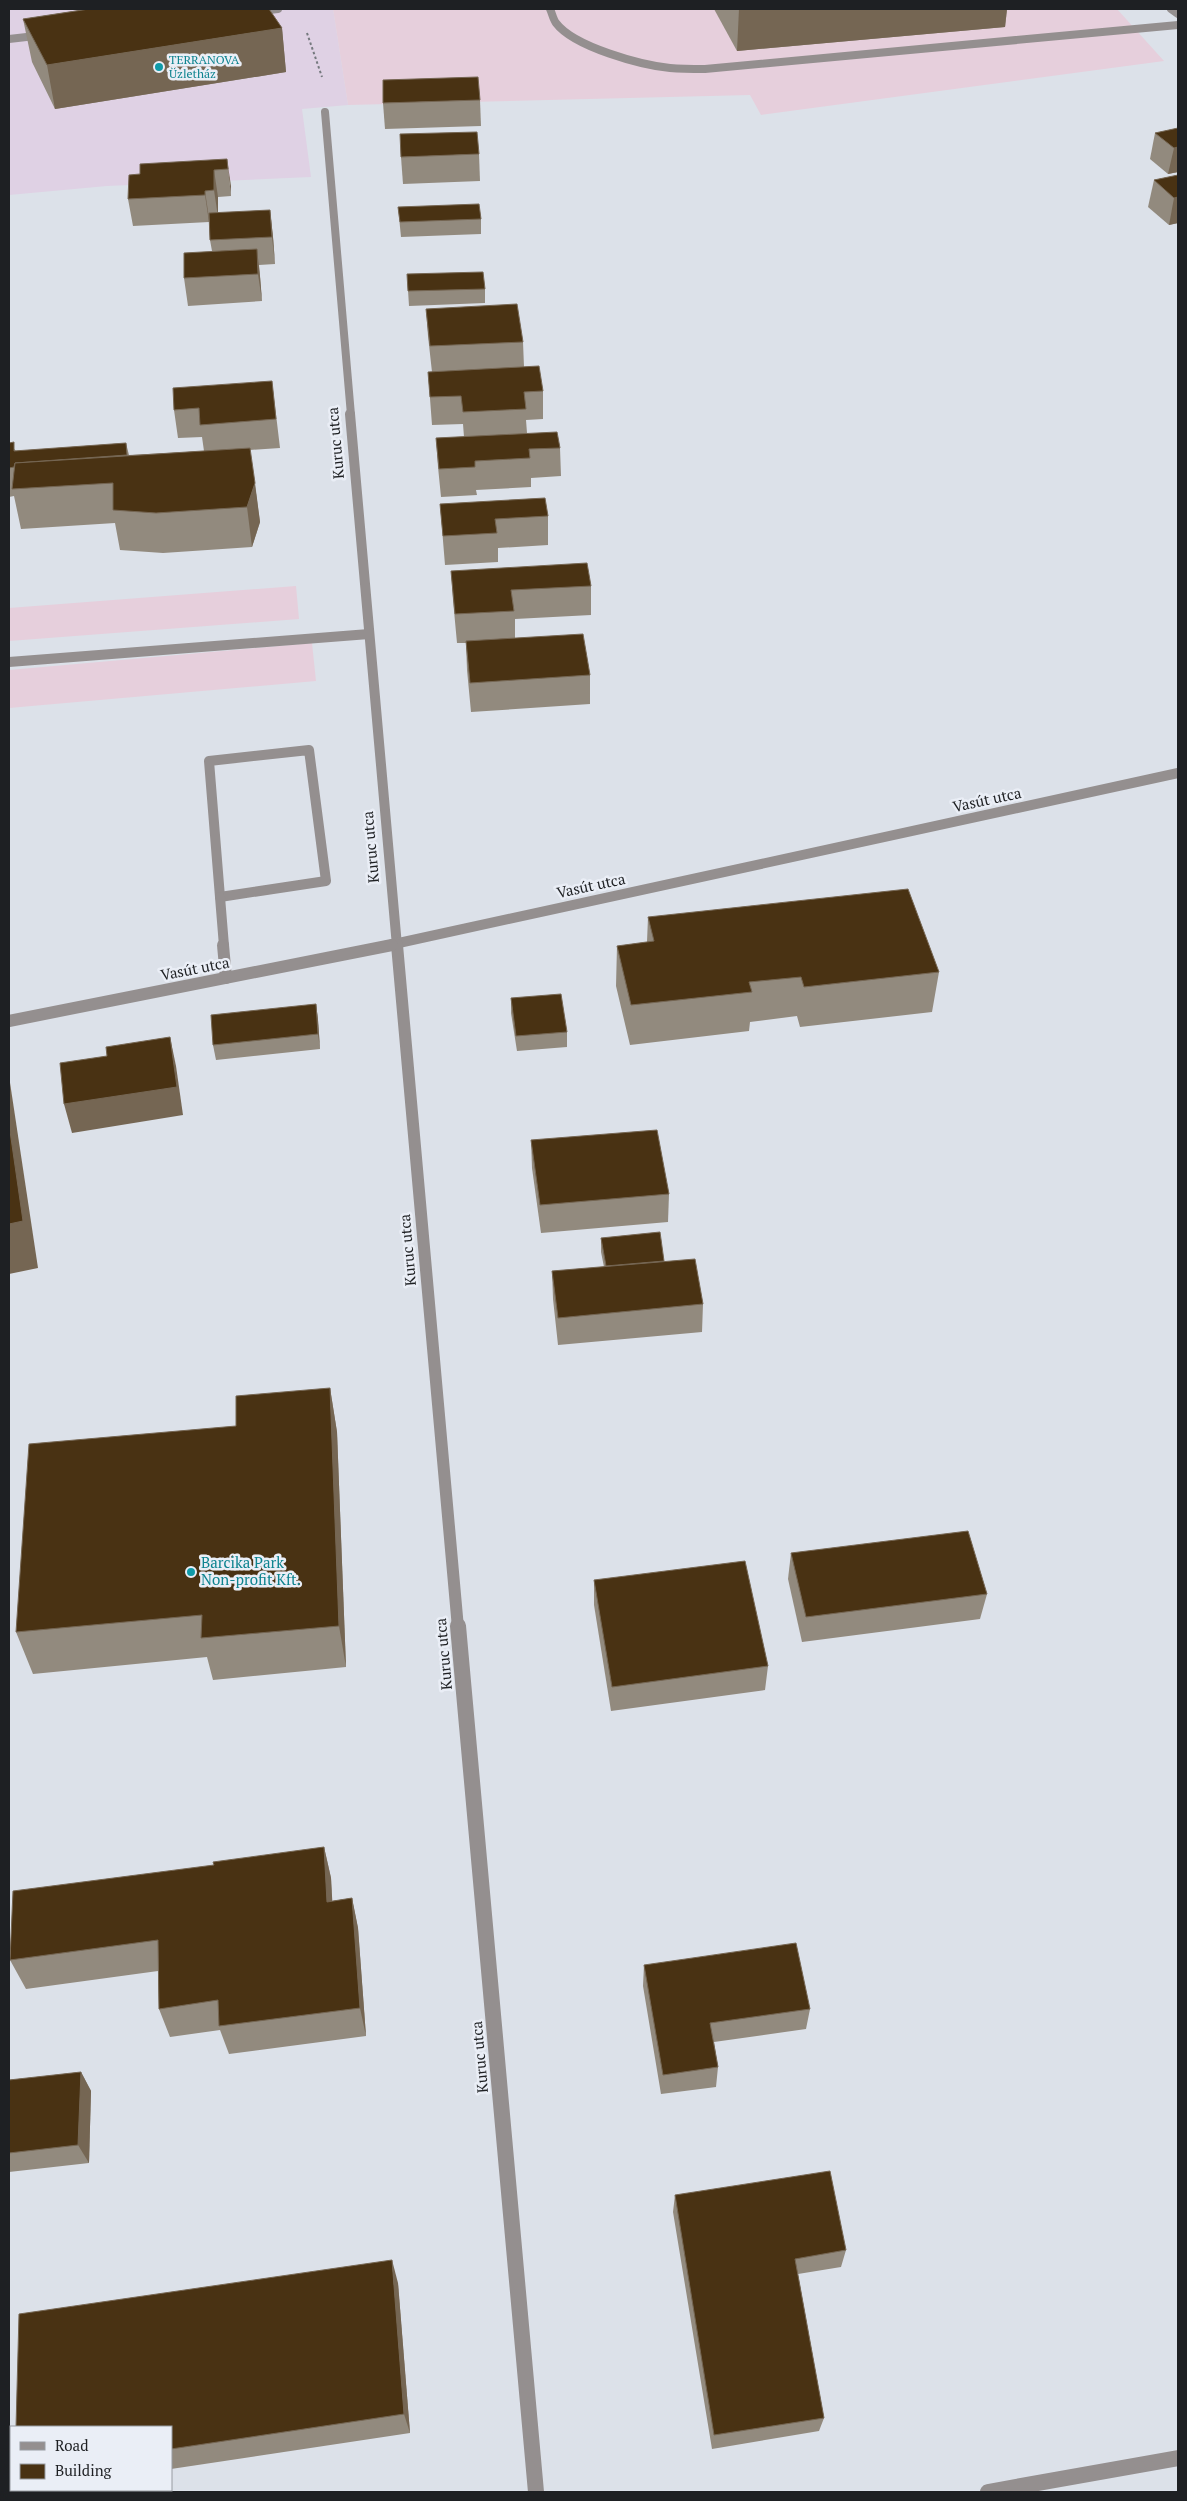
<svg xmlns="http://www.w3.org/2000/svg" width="1187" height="2501" font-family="'PT Serif',serif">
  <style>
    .commercial { fill: #dfd1e4 }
    .industrial { fill: #e6cfdc }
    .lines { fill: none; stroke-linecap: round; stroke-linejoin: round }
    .path { stroke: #75797e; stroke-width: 2; stroke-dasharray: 2.5 2.5; stroke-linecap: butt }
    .minor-far3 { stroke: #948f8f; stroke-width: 8 }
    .minor-far2 { stroke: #948f8f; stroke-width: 10 }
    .minor-far1 { stroke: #948f8f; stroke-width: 12 }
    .minor { stroke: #948f8f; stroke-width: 16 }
    .wall { fill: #928a7e }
    .shaded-wall { fill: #756653 }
    .building { fill: #493213; stroke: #756653 }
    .culture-dot { fill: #0f9aa8; stroke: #eaeef6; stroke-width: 2 }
    .labels { text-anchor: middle; stroke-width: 5; stroke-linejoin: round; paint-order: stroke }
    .far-culture-label { font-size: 12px; fill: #0d838f; stroke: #eaeef6; text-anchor: start }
    .street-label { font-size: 15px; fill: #1e2023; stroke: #eaeef6 }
    .culture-label { font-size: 15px; fill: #0d838f; stroke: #eaeef6; text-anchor: start }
  </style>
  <rect width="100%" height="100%" fill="#dce1e9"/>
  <polygon class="commercial" points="9,9 333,9 348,105 302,109 311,177 107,186 9,195"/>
  <g class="industrial">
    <polygon points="333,9 1117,9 1164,61 761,115 750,95 348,105"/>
    <polygon points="296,586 299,619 9,641 9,608"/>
    <polygon points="312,643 316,681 9,708 9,670"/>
  </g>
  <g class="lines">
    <polyline class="path" points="307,33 322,77"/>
    <g class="minor-far3">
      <path d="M550 9C552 13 553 19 556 23 574 47 641 65 670 68 682 69 693 69 705 69L1178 25"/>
      <polyline points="1171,9 1178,14"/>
      <polyline points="252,12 278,9"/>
      <polyline points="9,39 44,35"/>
      <polyline points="325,112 351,415"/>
    </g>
    <g class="minor-far2">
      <polyline points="350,414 397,946"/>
      <polyline points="9,662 369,634"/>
      <polygon points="309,750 326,881 220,897 209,761"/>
      <polyline points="220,897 224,946"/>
      <polyline points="385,946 1178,773"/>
    </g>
    <g class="minor-far1">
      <polyline points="223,945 226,978"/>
      <polyline points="397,945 458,1628"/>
      <polyline points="9,1021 392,945"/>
    </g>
    <g class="minor">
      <polyline points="458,1626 536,2492"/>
      <polyline points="988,2492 1178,2458"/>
    </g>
  </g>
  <g class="wall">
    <polygon points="79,9 269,9 282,28 286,72 55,109 32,62 23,19 80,10"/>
    <polygon points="714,9 1007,9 1005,27 737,51"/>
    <polygon points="480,100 481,126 385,129 383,103"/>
    <polygon points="1178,128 1178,172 1168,174 1150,159 1155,133"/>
    <polygon points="479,154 480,181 403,184 401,157"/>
    <polygon points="227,159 231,196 218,197 218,213 270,210 273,237 275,264 259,265 262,301 188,306 184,278 212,251 210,240 209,218 209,222 133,226 128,199 140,174"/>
    <polygon points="1178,175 1178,223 1169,225 1148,207 1154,180"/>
    <polygon points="398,207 481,219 481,234 401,237"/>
    <polygon points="407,274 485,289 485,303 409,306"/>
    <polygon points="426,309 523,342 524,367 543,391 543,419 526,420 527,433 560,448 561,476 531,478 531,487 476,490 477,495 441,497 438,467 436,438 464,437 463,424 432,425 428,372 432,372 428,336"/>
    <polygon points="272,381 280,448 250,450 260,522 252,547 163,553 120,550 115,523 21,529 14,496 9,497 9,443 16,451 126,443 129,455 204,451 202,437 178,438 174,410"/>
    <polygon points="440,504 548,516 548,545 498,548 498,562 445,565"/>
    <polygon points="451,571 591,586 591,615 515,619 515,638 590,675 590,704 471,712 467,670 466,643 457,643 453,600"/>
    <polygon points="648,917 939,972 932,1012 800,1027 797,1016 750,1022 749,1031 630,1045 616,986 617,946 647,942"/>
    <polygon points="511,998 567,1032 567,1047 517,1051 511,1013"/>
    <polygon points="316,1004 318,1020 320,1049 216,1060 213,1045"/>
    <polygon points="531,1140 669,1194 668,1222 541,1233 532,1168"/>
    <polygon points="601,1238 664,1261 703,1304 702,1332 558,1345 553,1299 552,1271 604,1267 601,1252"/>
    <polygon points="330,1388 337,1432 346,1667 213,1680 207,1657 33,1674 16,1632 236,1426"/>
    <polygon points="791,1553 987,1594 980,1619 802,1642 788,1579"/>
    <polygon points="594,1580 768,1666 765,1690 611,1711 594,1605"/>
    <polygon points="324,1847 331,1878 332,1901 352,1898 358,1928 366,2036 229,2054 220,2030 170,2037 159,2009 158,1971 26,1989 10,1960 214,1865"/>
    <polygon points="644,1965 810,2009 806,2029 714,2042 718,2067 716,2087 661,2094 643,1986"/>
    <polygon points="81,2072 91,2091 89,2163 9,2172 9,2080"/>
    <polygon points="675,2195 846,2250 841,2267 798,2274 824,2418 819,2431 712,2449 673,2212"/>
    <polygon points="398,2283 410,2433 171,2469 171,2427"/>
  </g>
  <g class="shaded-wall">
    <polygon points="739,9 1007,9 1005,27 737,51"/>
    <polygon points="282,28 286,72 55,109 47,65"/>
    <polygon points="1178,147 1178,172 1168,174 1174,148"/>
    <polygon points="227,159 231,186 231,196 228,169"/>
    <polygon points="214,170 218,197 218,217 214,190"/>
    <polygon points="205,191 209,218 209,222 205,195"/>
    <polygon points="1178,197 1178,223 1169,225 1174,198"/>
    <polygon points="270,210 273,237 275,264 272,237"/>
    <polygon points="257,249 260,276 262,301 258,274"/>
    <polygon points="255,483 260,522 252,547 247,507"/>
    <polygon points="316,1004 318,1020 320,1049 318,1034"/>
    <polygon points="170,1037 176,1066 183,1115 72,1133 64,1104"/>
    <polygon points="9,1076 38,1268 9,1274"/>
    <polygon points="330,1388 337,1432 346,1667 339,1626"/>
    <polygon points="324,1847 331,1878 334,1932 327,1902"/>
    <polygon points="352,1898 358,1928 366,2036 360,2008"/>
    <polygon points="81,2072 91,2091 89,2163 78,2145"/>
    <polygon points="392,2260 398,2283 410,2433 404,2414"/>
  </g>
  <g class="building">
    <polygon points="89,9 269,9 282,28 47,65 23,19"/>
    <polygon points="478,77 480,100 383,103 383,80"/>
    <polygon points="1178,128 1178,147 1174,148 1155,133"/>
    <polygon points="477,132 479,154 401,157 400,134"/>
    <polygon points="227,159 228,169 214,170 214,190 205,191 205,195 128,199 129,175 140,174 140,164"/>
    <polygon points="1178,175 1178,197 1174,198 1154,180"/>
    <polygon points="479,204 481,219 400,222 398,207"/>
    <polygon points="270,210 272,237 210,240 209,213"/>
    <polygon points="257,249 258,274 184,278 184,253"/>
    <polygon points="483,272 485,289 408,291 407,274"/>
    <polygon points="517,304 523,342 430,346 426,309"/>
    <polygon points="539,366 543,391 524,392 526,409 463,412 461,396 430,397 428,372"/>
    <polygon points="272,381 276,419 200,425 199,408 174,410 173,388"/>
    <polygon points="557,432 560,448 529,449 530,458 475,461 475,467 439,469 436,438"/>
    <polygon points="14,442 14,451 126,443 127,455 15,463 14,467 9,468 9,443"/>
    <polygon points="250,448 255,483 247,507 156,513 113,510 113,483 12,489 15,463"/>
    <polygon points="545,498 548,516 495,519 497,533 443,536 440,504"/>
    <polygon points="587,563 591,586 511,590 514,611 455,614 451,571"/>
    <polygon points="583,634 590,675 470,683 466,641"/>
    <polygon points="908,889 939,972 804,987 801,977 749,982 752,992 631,1005 617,946 654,941 648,917"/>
    <polygon points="561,994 567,1032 516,1036 511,998"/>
    <polygon points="316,1004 318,1034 213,1045 211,1015"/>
    <polygon points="170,1037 177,1087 64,1104 60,1063 107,1056 106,1047"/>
    <polygon points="9,1124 23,1221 9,1224"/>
    <polygon points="657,1130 669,1194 540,1205 531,1140"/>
    <polygon points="660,1232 664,1261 606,1266 601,1238"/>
    <polygon points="695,1259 703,1304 558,1318 552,1271"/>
    <polygon points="330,1388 339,1626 201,1638 202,1615 16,1632 29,1444 236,1426 236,1396"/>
    <polygon points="968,1531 987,1594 806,1617 791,1553"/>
    <polygon points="745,1561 768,1666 612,1687 594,1580"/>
    <polygon points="324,1847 327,1902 352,1898 360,2008 219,2026 218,2000 159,2009 158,1940 10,1960 13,1891 214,1865 213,1862"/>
    <polygon points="796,1943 810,2009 710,2023 718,2067 663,2075 644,1965"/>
    <polygon points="81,2072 78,2145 9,2153 9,2080"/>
    <polygon points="830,2171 846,2250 795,2259 824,2418 714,2435 675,2195"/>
    <polygon points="392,2260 404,2414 171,2449 171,2427 16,2427 19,2314"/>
  </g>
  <g class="culture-dot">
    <circle cx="159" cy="67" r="5"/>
    <circle cx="191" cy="1572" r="5"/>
  </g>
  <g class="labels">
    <g class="far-culture-label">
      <text x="169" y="64">TERRANOVA<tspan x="169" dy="14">Üzletház</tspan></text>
    </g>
    <g class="street-label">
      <text transform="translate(336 443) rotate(-95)" y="5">Kuruc utca</text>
      <text transform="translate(987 800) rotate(-12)" y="5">Vasút utca</text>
      <text transform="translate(371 847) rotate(-95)" y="5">Kuruc utca</text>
      <text transform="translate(591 886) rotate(-12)" y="5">Vasút utca</text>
      <text transform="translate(195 969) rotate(-11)" y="5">Vasút utca</text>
      <text transform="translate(408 1250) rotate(-95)" y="5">Kuruc utca</text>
      <text transform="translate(444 1654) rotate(-95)" y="5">Kuruc utca</text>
      <text transform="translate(480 2057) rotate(-95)" y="5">Kuruc utca</text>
    </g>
    <g class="culture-label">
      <text x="201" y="1568">Barcika Park<tspan x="201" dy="17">Non-profit Kft.</tspan></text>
    </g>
  </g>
  <rect width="1187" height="2501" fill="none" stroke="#1e2023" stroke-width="20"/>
  <rect x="10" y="2426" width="162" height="65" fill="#eaeef6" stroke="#989ca2"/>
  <rect x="20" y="2442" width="25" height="8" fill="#948f8f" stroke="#989ca2"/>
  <text x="55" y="2451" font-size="15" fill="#1e2023">Road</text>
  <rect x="20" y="2464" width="25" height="15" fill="#493213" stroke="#989ca2"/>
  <text x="55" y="2476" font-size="15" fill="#1e2023">Building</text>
</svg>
